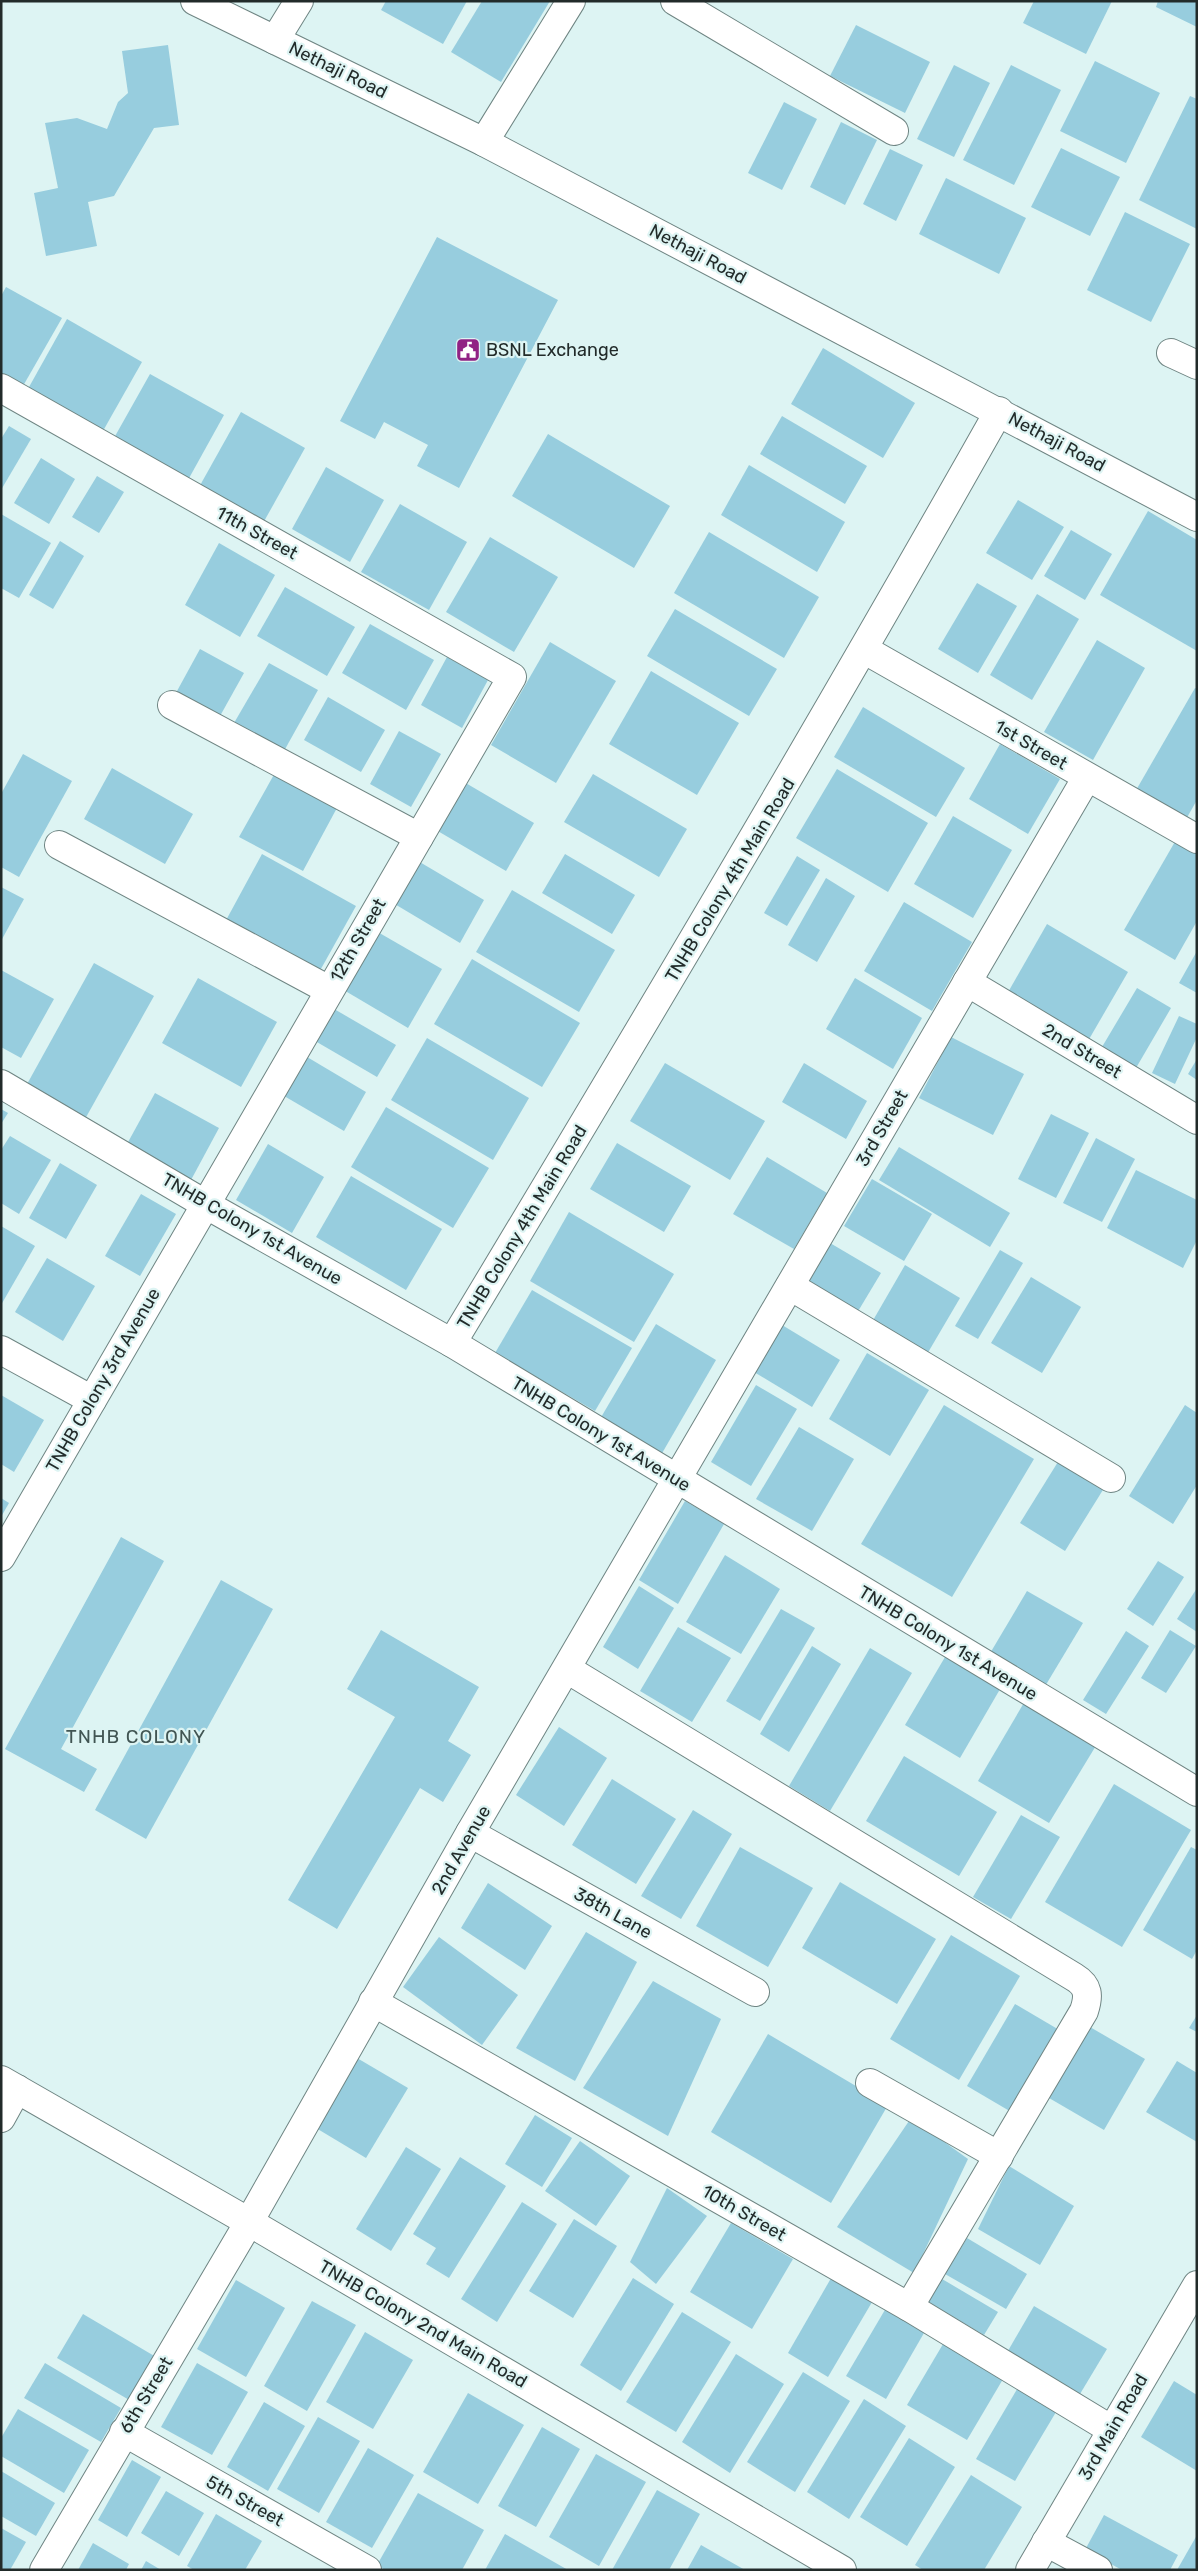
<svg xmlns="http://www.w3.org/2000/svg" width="1198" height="2571" font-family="Rubik,sans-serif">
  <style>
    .building { fill: #97cdde }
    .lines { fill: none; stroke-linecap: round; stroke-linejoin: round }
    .minor-casing { stroke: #6f8583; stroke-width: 30 }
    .minor { stroke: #fff; stroke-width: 28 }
    .labels { text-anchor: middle; stroke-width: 4.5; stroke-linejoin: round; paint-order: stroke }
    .street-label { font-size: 18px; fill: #222b2a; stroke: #ddf4f3 }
    .poi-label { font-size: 18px; fill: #222b2a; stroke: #ddf4f3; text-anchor: start }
    .neighbourhood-label { font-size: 19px; letter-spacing: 1px; fill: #415553; stroke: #ddf4f3 }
  </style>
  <rect width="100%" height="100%" fill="#ddf4f3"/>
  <g class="building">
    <polygon points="386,1 467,1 443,44 381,10"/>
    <polygon points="482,1 550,1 501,82 451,52"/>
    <polygon points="1034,1 1112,1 1086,54 1023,23"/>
    <polygon points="1158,1 1197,1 1197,27 1156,7"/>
    <polygon points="856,25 930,62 905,113 830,76"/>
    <polygon points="168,45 179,125 154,128 114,196 88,202 97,246 46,256 34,193 58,188 45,123 77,118 107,129 118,102 128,93 122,51"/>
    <polygon points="1095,61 1160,93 1126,163 1060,131"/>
    <polygon points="954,65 990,83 954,157 917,139"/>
    <polygon points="1011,65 1061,90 1014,185 963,160"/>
    <polygon points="1190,96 1197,99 1197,229 1139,200"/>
    <polygon points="784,102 817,119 782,190 748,173"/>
    <polygon points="841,122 877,140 845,205 810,187"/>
    <polygon points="1061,148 1120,177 1090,236 1031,207"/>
    <polygon points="890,149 923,165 896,221 863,204"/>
    <polygon points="946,178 1026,218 999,274 919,234"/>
    <polygon points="1125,212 1190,244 1151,322 1087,290"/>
    <polygon points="437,237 558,300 459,488 417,466 428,445 384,422 375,439 340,421"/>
    <polygon points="6,287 62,318 23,386 1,374 1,296"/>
    <polygon points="67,319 142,362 99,438 24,396"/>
    <polygon points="823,348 915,403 883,458 791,404"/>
    <polygon points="150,374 224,415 188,480 114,438"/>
    <polygon points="241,412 305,448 262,525 198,489"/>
    <polygon points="782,416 867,466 845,504 760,454"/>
    <polygon points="9,426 31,439 1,490 1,439"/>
    <polygon points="548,434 670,506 634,568 512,496"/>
    <polygon points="41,458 75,479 49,524 14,503"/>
    <polygon points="749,465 845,522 817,572 721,515"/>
    <polygon points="326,467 384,500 350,562 292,529"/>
    <polygon points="97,476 124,492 99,533 72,517"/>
    <polygon points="1018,500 1064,527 1032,580 986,553"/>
    <polygon points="400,504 467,542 429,610 361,572"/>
    <polygon points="1148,511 1197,540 1197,651 1100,595"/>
    <polygon points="1,514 51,543 19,598 1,588"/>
    <polygon points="1071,530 1112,554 1085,600 1044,576"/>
    <polygon points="709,532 819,597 784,658 674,593"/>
    <polygon points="490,537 558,577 514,652 446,612"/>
    <polygon points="60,541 84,556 53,609 29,595"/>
    <polygon points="219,543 275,575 240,637 185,605"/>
    <polygon points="977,583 1017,606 978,673 938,649"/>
    <polygon points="285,587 355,627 327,676 257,636"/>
    <polygon points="1037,594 1079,619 1032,700 990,675"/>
    <polygon points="675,609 777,669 749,716 647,656"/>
    <polygon points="370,624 434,660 406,710 342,673"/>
    <polygon points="1097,640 1145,668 1093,760 1044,732"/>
    <polygon points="550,642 616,681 556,783 491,745"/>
    <polygon points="200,649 244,673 215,725 171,702"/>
    <polygon points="447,657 488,680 462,728 421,705"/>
    <polygon points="269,663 318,690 284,751 234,723"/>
    <polygon points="651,671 739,723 697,795 609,744"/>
    <polygon points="1195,688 1197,689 1197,800 1185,821 1135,792"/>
    <polygon points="328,697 385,730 361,772 304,740"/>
    <polygon points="863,707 965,768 936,817 834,757"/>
    <polygon points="399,731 441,754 411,807 370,784"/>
    <polygon points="1000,744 1060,779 1028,834 969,799"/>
    <polygon points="23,754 72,781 19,877 1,867 1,794"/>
    <polygon points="112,768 193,814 165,864 84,819"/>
    <polygon points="837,769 928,823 888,892 796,838"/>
    <polygon points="276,771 338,806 303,871 239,837"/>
    <polygon points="593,774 687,829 659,877 564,822"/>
    <polygon points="464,782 534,823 506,871 436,830"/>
    <polygon points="953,816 1012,850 973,918 914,884"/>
    <polygon points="1180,833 1197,843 1197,921 1175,960 1124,930"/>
    <polygon points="262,854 356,906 317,976 224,924"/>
    <polygon points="565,854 635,895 612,934 542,893"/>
    <polygon points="797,856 820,870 787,926 764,913"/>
    <polygon points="418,861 484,900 460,943 393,903"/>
    <polygon points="826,878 855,896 817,962 788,945"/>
    <polygon points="1,887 24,899 1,941"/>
    <polygon points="512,890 615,950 579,1012 476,952"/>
    <polygon points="904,902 972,942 932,1011 864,971"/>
    <polygon points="1047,924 1128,972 1088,1041 1007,994"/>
    <polygon points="376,931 442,969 408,1028 342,989"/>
    <polygon points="1197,951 1197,993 1179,983"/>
    <polygon points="472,959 580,1023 542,1087 434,1024"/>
    <polygon points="94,963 154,996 85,1119 26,1086"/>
    <polygon points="1,970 54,999 21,1058 1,1047"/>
    <polygon points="198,978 277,1022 241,1087 162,1043"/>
    <polygon points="855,978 922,1018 893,1069 826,1029"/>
    <polygon points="1137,988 1171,1008 1136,1068 1102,1047"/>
    <polygon points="329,1006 396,1045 377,1077 310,1038"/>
    <polygon points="1179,1016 1197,1024 1197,1037 1175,1084 1152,1073"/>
    <polygon points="951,1037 1024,1074 993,1135 919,1098"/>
    <polygon points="427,1038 529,1098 493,1160 391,1100"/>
    <polygon points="302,1054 366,1092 344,1131 279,1093"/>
    <polygon points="1197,1059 1197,1080 1188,1074"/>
    <polygon points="665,1063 765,1121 730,1180 630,1121"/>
    <polygon points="804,1063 867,1101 846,1139 782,1102"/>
    <polygon points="155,1093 219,1128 191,1180 127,1144"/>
    <polygon points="386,1107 489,1168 453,1228 351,1167"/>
    <polygon points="1,1109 8,1113 1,1124"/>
    <polygon points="1051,1114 1089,1133 1056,1198 1018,1179"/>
    <polygon points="10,1136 51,1160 19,1214 1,1203 1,1150"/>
    <polygon points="1096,1138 1135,1159 1102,1222 1063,1203"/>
    <polygon points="617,1143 691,1186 664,1232 590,1189"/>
    <polygon points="268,1144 324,1177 292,1233 236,1200"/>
    <polygon points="899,1147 1010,1213 990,1247 879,1180"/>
    <polygon points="767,1157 827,1193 794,1249 733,1214"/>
    <polygon points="60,1163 97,1185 66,1239 29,1218"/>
    <polygon points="1136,1170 1197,1200 1197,1240 1183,1268 1107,1228"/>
    <polygon points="351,1176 442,1229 406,1290 316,1237"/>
    <polygon points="872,1179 932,1214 904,1261 844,1226"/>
    <polygon points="141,1194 176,1214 140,1276 105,1256"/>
    <polygon points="569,1212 674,1274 634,1342 530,1281"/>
    <polygon points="1,1226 35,1246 1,1305"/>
    <polygon points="830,1243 881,1273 854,1318 803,1288"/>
    <polygon points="1000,1250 1023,1263 978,1339 955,1326"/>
    <polygon points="47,1258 95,1286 63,1341 15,1312"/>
    <polygon points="905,1265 960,1298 923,1361 868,1329"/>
    <polygon points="1031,1277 1081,1307 1042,1373 991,1343"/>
    <polygon points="532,1290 632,1348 595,1411 495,1353"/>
    <polygon points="656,1324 716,1360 661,1455 600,1419"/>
    <polygon points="782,1325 840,1360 812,1407 754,1372"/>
    <polygon points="867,1353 929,1390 890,1456 829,1419"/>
    <polygon points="756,1385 797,1409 751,1486 711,1462"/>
    <polygon points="1,1395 44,1420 14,1472 1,1464"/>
    <polygon points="944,1405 1034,1459 952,1597 861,1544"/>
    <polygon points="1185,1405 1197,1413 1197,1485 1173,1524 1129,1496"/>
    <polygon points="799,1427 854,1459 812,1531 756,1499"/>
    <polygon points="1061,1457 1106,1485 1065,1551 1020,1523"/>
    <polygon points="1,1498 9,1503 1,1517"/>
    <polygon points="685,1501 724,1524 678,1604 639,1580"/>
    <polygon points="121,1537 164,1561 61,1749 97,1769 84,1792 5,1749"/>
    <polygon points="725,1555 780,1589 741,1654 686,1622"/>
    <polygon points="1158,1561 1184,1577 1153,1626 1127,1609"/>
    <polygon points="221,1580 273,1609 146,1839 95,1810"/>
    <polygon points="639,1586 674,1608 638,1669 603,1647"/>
    <polygon points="1197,1588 1197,1632 1177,1619"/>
    <polygon points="1027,1591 1083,1623 1044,1688 989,1655"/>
    <polygon points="781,1609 815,1628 760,1721 726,1701"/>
    <polygon points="678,1627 731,1658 692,1722 640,1691"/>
    <polygon points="381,1630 479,1687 448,1741 471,1755 443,1802 420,1788 337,1929 288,1900 395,1717 347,1689"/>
    <polygon points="1170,1630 1196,1646 1166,1693 1141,1678"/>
    <polygon points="1126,1631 1149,1646 1106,1714 1083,1700"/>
    <polygon points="812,1646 841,1664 789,1752 760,1734"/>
    <polygon points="870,1648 912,1673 830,1811 789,1786"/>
    <polygon points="948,1652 1003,1684 960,1758 905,1725"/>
    <polygon points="1025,1701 1097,1744 1049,1823 978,1781"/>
    <polygon points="559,1727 607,1758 564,1826 516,1795"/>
    <polygon points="904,1756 997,1812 959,1876 866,1821"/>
    <polygon points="612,1779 676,1819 636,1884 572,1845"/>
    <polygon points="1114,1784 1191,1830 1122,1947 1045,1902"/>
    <polygon points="693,1810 732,1834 681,1919 641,1896"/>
    <polygon points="1021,1815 1060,1837 1011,1919 973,1897"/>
    <polygon points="740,1847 813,1888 768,1967 696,1926"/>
    <polygon points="1191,1847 1197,1850 1197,1950 1192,1959 1143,1930"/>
    <polygon points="840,1882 936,1939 897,2004 802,1948"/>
    <polygon points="488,1883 552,1926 525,1970 461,1928"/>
    <polygon points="586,1932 637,1962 575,2081 516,2048"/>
    <polygon points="951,1935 1020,1976 959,2080 890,2039"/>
    <polygon points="439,1937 518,1995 482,2045 403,1987"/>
    <polygon points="653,1981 721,2019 668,2136 583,2088"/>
    <polygon points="1015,2004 1061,2031 1013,2113 967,2086"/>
    <polygon points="1197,2015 1197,2032 1189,2028"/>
    <polygon points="1090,2027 1145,2059 1104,2130 1049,2098"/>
    <polygon points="768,2034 888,2105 831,2203 711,2132"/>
    <polygon points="357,2058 408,2088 366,2158 316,2128"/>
    <polygon points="1177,2061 1197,2073 1197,2142 1146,2112"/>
    <polygon points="535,2115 572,2138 542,2187 505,2164"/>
    <polygon points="911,2118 968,2159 914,2273 837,2227"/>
    <polygon points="580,2141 630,2176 596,2226 545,2191"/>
    <polygon points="406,2147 441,2169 391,2251 356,2229"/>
    <polygon points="460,2157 506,2186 449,2278 426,2264 436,2248 413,2234"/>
    <polygon points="1009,2166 1074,2206 1040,2265 978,2229"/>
    <polygon points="667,2188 707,2216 656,2284 630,2262"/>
    <polygon points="522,2202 557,2224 497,2322 461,2299"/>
    <polygon points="574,2219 617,2246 573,2318 529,2291"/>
    <polygon points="731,2223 793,2259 752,2329 690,2292"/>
    <polygon points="967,2238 1027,2274 1006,2309 945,2274"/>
    <polygon points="834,2273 875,2297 828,2377 788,2353"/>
    <polygon points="937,2276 998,2312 984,2335 923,2299"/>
    <polygon points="633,2278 674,2304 621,2391 580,2365"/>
    <polygon points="236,2280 285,2308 246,2377 197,2349"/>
    <polygon points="312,2301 356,2325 307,2411 264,2386"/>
    <polygon points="889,2303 928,2326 886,2399 846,2376"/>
    <polygon points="1034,2306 1107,2349 1077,2399 1005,2356"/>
    <polygon points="682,2312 731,2342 676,2432 626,2402"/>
    <polygon points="83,2314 156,2357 131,2401 57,2358"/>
    <polygon points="365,2332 413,2360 373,2429 326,2402"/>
    <polygon points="946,2339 1006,2374 967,2440 907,2405"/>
    <polygon points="736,2354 784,2384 730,2473 682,2442"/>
    <polygon points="45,2363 121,2408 101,2442 24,2398"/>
    <polygon points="197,2363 248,2392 212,2455 161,2427"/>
    <polygon points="803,2372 850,2401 795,2492 747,2462"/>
    <polygon points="1174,2381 1197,2395 1197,2471 1141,2437"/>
    <polygon points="1020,2384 1059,2407 1015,2481 976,2459"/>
    <polygon points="468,2393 524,2425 478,2504 423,2472"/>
    <polygon points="864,2399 906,2426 849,2519 807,2492"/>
    <polygon points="264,2402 305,2426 268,2491 227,2467"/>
    <polygon points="18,2409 89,2450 64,2493 1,2456 1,2438"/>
    <polygon points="318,2417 360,2441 319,2513 277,2489"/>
    <polygon points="542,2427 580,2449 536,2527 498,2506"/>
    <polygon points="909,2438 955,2467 907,2546 860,2517"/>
    <polygon points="368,2448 414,2475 372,2548 326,2522"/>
    <polygon points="596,2454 646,2482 599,2566 549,2537"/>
    <polygon points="132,2460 161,2477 127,2537 98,2520"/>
    <polygon points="1,2471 55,2503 36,2536 1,2516"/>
    <polygon points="971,2475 1022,2507 984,2570 923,2570 915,2565"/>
    <polygon points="657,2490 700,2514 669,2570 612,2570"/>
    <polygon points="166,2491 204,2513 179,2556 141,2533"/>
    <polygon points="418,2493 484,2530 462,2570 385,2570 377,2565"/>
    <polygon points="216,2514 262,2541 245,2570 194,2570 187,2566"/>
    <polygon points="1104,2515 1178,2555 1170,2570 1122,2570 1085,2550"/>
    <polygon points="1,2528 26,2542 10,2570 1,2570"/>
    <polygon points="505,2534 568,2570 485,2570"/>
    <polygon points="1197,2535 1197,2570 1177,2570"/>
    <polygon points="93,2543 129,2564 126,2570 78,2570"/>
    <polygon points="701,2545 745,2570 687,2570"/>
    <polygon points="146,2561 161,2570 141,2570"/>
  </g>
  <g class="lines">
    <defs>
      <g id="minor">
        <polyline points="195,1 484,142 1197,517"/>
        <polyline points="675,1 894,131"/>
        <polyline points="275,40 299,1"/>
        <polyline points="484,142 571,1"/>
        <polyline points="1171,353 1197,365"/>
        <polyline points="1,388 512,677 1,1557"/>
        <polyline points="865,650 1197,839"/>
        <polyline points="172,705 419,837"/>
        <polyline points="59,845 329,990"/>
        <polyline points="967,982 1197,1120"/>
        <polyline points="1,1084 205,1204 452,1343 1197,1792"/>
        <polyline points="790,1286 1111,1478"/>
        <path d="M452 1343C638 1034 822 725 999 411"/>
        <polyline points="1,1350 92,1400"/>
        <path d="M567 1669 1074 1977C1089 1986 1089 1996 1084 2011L909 2307"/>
        <polyline points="470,1833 755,1992"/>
        <polyline points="373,2002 909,2307 1112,2430"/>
        <polyline points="1,2080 249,2222 842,2570"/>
        <polyline points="870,2083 999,2156"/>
        <polyline points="1,2118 17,2089"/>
        <polyline points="124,2432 367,2570"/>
        <polyline points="1046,2542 1098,2570"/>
        <polyline points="44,2570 249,2222 470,1833 1087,777"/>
        <polyline points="1030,2570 1197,2285"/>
      </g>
    </defs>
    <use href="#minor" class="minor-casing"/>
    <use href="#minor" class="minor"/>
  </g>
  <defs>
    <symbol id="civic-square" viewBox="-11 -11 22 22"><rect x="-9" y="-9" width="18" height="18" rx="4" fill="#912284" stroke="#ddf4f3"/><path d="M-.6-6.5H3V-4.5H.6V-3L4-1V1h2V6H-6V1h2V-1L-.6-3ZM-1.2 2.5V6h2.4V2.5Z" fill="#fff"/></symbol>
  </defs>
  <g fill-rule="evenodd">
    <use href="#civic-square" x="454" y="336" width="28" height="28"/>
  </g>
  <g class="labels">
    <g class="street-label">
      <text transform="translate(338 70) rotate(26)" y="6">Nethaji Road</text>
      <text transform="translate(698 254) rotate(28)" y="6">Nethaji Road</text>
      <text transform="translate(1057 442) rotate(28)" y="6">Nethaji Road</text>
      <text transform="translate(257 533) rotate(29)" y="6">11th Street</text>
      <text transform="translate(1031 745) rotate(30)" y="6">1st Street</text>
      <text transform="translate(730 880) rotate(-59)" y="6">TNHB Colony 4th Main Road</text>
      <text transform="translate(358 940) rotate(-60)" y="6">12th Street</text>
      <text transform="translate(1082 1051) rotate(31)" y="6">2nd Street</text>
      <text transform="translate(882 1128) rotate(-60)" y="6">3rd Street</text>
      <text transform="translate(522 1227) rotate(-59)" y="6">TNHB Colony 4th Main Road</text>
      <text transform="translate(252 1229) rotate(30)" y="6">TNHB Colony 1st Avenue</text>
      <text transform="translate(103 1380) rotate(-60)" y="6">TNHB Colony 3rd Avenue</text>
      <text transform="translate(601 1434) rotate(31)" y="6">TNHB Colony 1st Avenue</text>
      <text transform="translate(948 1643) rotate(31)" y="6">TNHB Colony 1st Avenue</text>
      <text transform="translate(461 1850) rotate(-60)" y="6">2nd Avenue</text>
      <text transform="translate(613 1913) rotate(29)" y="6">38th Lane</text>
      <text transform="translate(744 2213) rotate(30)" y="6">10th Street</text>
      <text transform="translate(423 2324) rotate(30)" y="6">TNHB Colony 2nd Main Road</text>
      <text transform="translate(146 2395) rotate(-59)" y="6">6th Street</text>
      <text transform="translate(1113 2427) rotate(-60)" y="6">3rd Main Road</text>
      <text transform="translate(245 2501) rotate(29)" y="6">5th Street</text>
    </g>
    <g class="poi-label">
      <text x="486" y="356">BSNL Exchange</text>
    </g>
    <g class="neighbourhood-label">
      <text x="136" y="1743">TNHB COLONY</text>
    </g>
  </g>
  <rect width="1198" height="2571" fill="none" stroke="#222b2a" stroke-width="5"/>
</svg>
